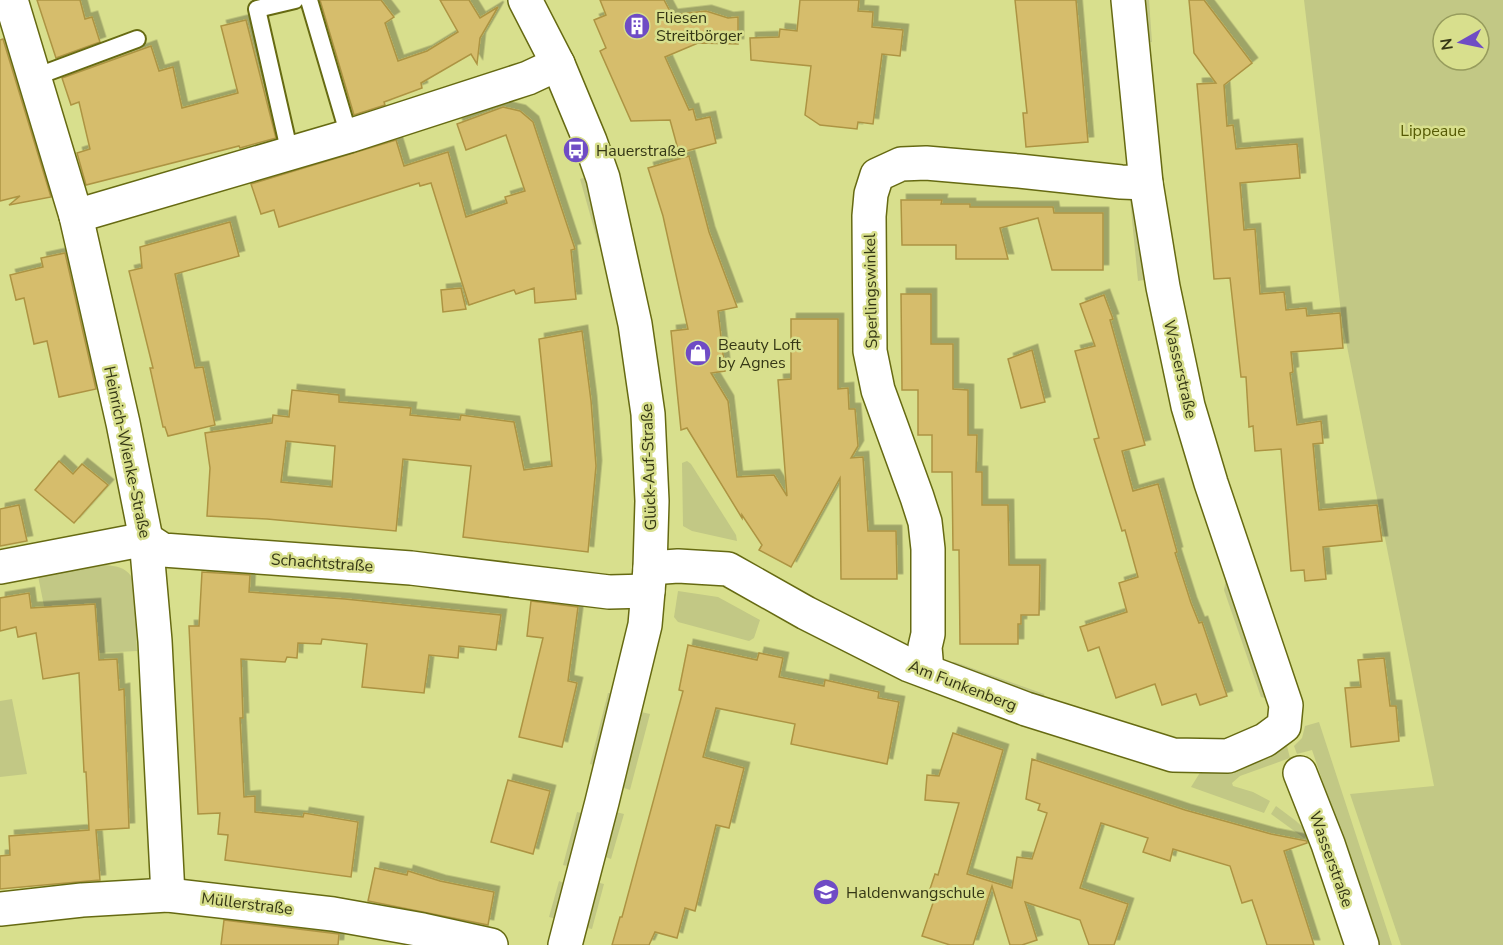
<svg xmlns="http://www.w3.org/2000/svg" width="1503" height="945" font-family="'Nunito Sans',sans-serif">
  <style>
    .green { fill: #c2c885; fill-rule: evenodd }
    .building { fill: #d6bd6c; stroke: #ad9443; stroke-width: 1.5; fill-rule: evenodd; filter: url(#shadow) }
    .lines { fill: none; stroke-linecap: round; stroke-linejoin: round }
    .service-casing { stroke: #666a12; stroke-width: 20 }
    .minor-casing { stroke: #666a12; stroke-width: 36 }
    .service { stroke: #fff; stroke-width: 16 }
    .minor { stroke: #fff; stroke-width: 33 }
    .labels { text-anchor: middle; stroke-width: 5; stroke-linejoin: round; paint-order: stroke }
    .poi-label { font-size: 16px; fill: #353715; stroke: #d8df8d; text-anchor: start }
    .park-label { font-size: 16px; fill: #565a05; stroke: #d8df8d }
    .street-label { font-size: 16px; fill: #353715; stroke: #d8df8d }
  </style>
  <defs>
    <filter id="shadow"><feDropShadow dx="5.5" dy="-5.5" stdDeviation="0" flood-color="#0004"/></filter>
  </defs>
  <rect width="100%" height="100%" fill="#d8df8d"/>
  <g class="green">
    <polygon points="1140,0 1149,0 1152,42 1144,43"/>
    <path d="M1304 0H1503V945H1401L1350 794 1434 786 1342 321ZM1443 24H1479V60H1443Z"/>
    <polygon points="586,177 606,245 599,246 580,179"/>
    <polygon points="1130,199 1137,202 1149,279 1138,281"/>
    <polygon points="687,461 691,464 736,535 737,541 692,531 683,526 682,463"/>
    <path d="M106 565C115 566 125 567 131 576 138 589 136 634 137 651L79 654 78 640 98 639 96 604 69 605 70 628 47 621 38 576Z"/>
    <polygon points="1226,579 1269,696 1265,698 1261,697 1224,590"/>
    <polygon points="678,591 718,597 760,620 754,638 749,641 678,622 674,617"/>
    <polygon points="946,662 955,662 1044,694 1045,698 1044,703"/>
    <polygon points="608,693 614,693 598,766 590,764"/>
    <polygon points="12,699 27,774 0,777 0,701"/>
    <polygon points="641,712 650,714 630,790 621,787"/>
    <polygon points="1319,722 1392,945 1378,945 1312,750 1297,754 1294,746 1302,738 1305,726"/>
    <polygon points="1287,746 1290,758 1240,776 1232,783 1233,786 1253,792 1270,801 1264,813 1191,787 1201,771 1233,766"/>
    <polygon points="1276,806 1296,821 1309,833 1307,837 1304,838 1271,814"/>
    <polygon points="577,812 585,814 571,867 563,865"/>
    <polygon points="616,812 624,814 611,859 603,856"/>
    <polygon points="559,881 566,884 557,919 549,917"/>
    <polygon points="596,882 604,884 592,929 583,927"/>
  </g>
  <g class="building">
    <polygon points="37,0 80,0 85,19 92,17 100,42 56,58"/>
    <polygon points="320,0 381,0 394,17 385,23 398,61 427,51 458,32 440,0 469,0 480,18 498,7 480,38 477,64 471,54 421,83 422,88 384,102 385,105 354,115"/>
    <polygon points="600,0 664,0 672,15 706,11 728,18 738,17 738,44 698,43 665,57 689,110 693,109 696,120 710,117 716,143 679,153 670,120 631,121 600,51 606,48 594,20 606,15"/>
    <polygon points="800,0 859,0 858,11 873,12 872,27 903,30 900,56 882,54 873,124 858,122 857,129 820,125 805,115 811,66 751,60 750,38 779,37 780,29 797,31"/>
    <polygon points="1015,0 1076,0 1088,142 1026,147 1023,113 1027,113"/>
    <polygon points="1189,0 1204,0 1252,63 1224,85 1227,126 1233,125 1236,149 1297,144 1300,178 1240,183 1244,230 1255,229 1260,294 1284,292 1286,310 1306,308 1307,316 1340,313 1343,348 1291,352 1293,372 1290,373 1297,425 1321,421 1323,443 1313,444 1319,510 1377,505 1382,541 1323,547 1326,579 1305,581 1304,570 1291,571 1281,449 1255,451 1253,426 1249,427 1246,377 1241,377 1230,278 1214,279 1197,84 1216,83 1194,53"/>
    <polygon points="246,20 276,138 240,148 239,146 86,185 77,153 90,149 79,102 71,105 62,78 151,46 159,71 173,67 182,108 238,93 221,26"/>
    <polygon points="3,39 51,197 9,205 20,196 0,201 0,40"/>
    <polygon points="503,107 520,111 533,122 575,249 571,250 576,299 535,303 534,288 516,294 514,290 469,305 431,183 420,186 419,183 279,227 274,210 261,214 251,184 396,140 404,166 448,152 466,217 507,203 505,197 525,191 506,135 466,150 457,124"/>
    <polygon points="689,156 709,232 737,307 718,311 725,371 711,373 728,401 737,477 774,475 787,496 778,380 791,379 791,319 838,319 838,389 848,388 849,409 855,409 858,446 851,458 863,457 868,531 896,531 897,579 841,579 840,478 791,567 759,550 762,545 742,515 742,518 687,428 681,430 671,331 688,329 663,216 648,168"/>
    <polygon points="901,200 942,200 941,204 970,204 970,207 1053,207 1054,213 1103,213 1103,270 1052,270 1038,218 1000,228 1008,259 956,259 956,245 902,245"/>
    <polygon points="230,222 239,256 175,274 195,368 203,367 215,425 168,436 165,427 163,427 150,368 153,368 129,271 142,268 140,247"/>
    <polygon points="65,253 96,389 59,397 47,341 34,344 24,298 16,300 10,275 43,267 41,258"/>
    <polygon points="461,288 466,309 443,312 441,290"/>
    <polygon points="901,294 931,294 931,344 953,344 953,389 968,390 968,435 977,435 976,472 982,472 982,505 1008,505 1009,565 1040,565 1039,615 1021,615 1021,624 1018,624 1018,644 960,644 959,550 953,550 952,472 932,472 932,435 918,435 918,390 902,390"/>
    <polygon points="1104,295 1113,319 1110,320 1145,445 1122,451 1133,491 1158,484 1177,552 1175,553 1191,603 1199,623 1202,622 1227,696 1200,705 1196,694 1162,705 1155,684 1116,698 1099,647 1088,651 1080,627 1127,612 1119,583 1138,577 1125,530 1122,531 1094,439 1099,438 1075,351 1095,346 1080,304"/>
    <path d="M582 331 591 401 596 466 588 552 463 537 471 466 441 463 403 459 396 531 267 519 207 516 210 468 205 433 272 423 273 415 289 417 292 390 339 395V402L411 408 410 415 460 420 461 415 514 422 524 470 552 466 539 339ZM286 441 335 446 332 487 281 482Z"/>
    <polygon points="1032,350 1045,402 1021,408 1008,359"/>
    <polygon points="59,461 73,474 82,464 108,485 74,523 35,490"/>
    <polygon points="19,505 27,541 0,546 0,509"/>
    <polygon points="202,572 250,575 249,592 345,599 501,615 496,650 459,646 458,658 429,655 424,693 362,687 367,644 322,639 321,644 298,643 297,658 287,657 285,662 241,659 243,718 240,718 244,797 255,796 255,812 303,817 304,813 358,822 351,877 225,860 228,835 218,834 220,813 198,814 189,626 199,626"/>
    <polygon points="29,593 31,608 95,604 99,660 117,659 119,690 124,689 129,828 96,830 100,880 0,889 0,856 10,855 9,836 89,830 86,772 84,772 79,673 43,679 36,633 18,637 16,627 0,631 0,598"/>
    <polygon points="531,601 578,607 568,681 577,683 562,747 519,737 543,638 527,636"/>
    <polygon points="688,645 757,660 759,653 783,658 779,677 824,686 825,680 879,692 878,698 899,702 887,764 791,744 795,724 716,708 703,757 744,768 729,828 716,825 695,911 685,908 677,938 655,932 649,945 612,945 620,917 622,917 683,691 679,690"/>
    <polygon points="1384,658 1390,706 1396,706 1399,741 1351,747 1345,688 1361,687 1358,660"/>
    <polygon points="953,733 1003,750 967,874 1012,888 1017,857 1032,859 1047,813 1038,810 1040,804 1026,799 1032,759 1185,810 1271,834 1307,841 1307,843 1284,851 1314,945 1267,945 1252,900 1242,903 1230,866 1173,849 1170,861 1143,852 1148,838 1101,823 1080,888 1128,904 1114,945 1089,945 1080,920 1025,902 1037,940 1022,945 1010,945 992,886 973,945 950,945 922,936 935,897 928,895 935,874 938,875 959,803 925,800 927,775 939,776"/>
    <polygon points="508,780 550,791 533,854 491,842"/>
    <polygon points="375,868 407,875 408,871 440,881 494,892 488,925 368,901"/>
    <polygon points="224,920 339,934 338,945 221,945"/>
  </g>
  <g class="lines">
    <defs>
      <g id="service">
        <polyline points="309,0 349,136"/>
        <polyline points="35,77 137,39"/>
        <polyline points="290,154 257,9 295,0"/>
      </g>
      <g id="minor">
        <polyline points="11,0 76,216 123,423 146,539 155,641 168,895"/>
        <polyline points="525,0 558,64 590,141 603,178 635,324 648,414 652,501 650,568 645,625 602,802 565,945"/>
        <polyline points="76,216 349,136 528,78 558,64"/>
        <polyline points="0,567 146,539 163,550 411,568 609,592 648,591"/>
        <polyline points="650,568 678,566 728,569 806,613 909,665 1026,709 1173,755 1228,756 1265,740 1284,726 1286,705 1211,483 1188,406 1163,287 1146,183 1128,0"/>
        <polyline points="927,671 925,647 928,634 928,549 925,522 917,497 878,390 870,351 869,216 871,194 877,175 901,164 926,163 1019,171 1121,182 1146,183"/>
        <polyline points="1300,773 1328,844 1362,945"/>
        <polyline points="0,909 82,900 168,895 333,914 423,930 491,945"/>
      </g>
    </defs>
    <use href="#service" class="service-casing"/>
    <use href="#minor" class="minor-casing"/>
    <use href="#service" class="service"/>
    <use href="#minor" class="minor"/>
  </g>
  <defs>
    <symbol id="building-disc" viewBox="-11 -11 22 22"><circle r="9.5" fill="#6f4cc5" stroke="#d8df8d"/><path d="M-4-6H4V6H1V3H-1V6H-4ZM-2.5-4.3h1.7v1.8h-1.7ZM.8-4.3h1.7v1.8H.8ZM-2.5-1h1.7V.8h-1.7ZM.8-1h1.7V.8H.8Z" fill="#fff"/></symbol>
    <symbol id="bus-disc" viewBox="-11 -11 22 22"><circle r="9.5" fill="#6f4cc5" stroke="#d8df8d"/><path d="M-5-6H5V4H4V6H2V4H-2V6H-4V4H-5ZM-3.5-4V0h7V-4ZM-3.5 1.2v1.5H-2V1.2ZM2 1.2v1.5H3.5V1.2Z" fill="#fff"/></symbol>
    <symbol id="shop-disc" viewBox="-11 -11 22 22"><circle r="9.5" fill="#6f4cc5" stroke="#d8df8d"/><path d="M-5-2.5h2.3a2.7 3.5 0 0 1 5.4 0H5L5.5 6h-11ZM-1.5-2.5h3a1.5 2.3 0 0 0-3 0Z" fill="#fff"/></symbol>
    <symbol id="school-disc" viewBox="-11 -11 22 22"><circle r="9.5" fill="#6f4cc5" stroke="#d8df8d"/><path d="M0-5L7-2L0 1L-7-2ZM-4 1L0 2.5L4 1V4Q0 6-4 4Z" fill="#fff"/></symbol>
  </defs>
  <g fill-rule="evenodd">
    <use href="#building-disc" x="622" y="11" width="30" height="30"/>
    <use href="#bus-disc" x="561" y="135" width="30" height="30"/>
    <use href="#shop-disc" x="683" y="338" width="30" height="30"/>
    <use href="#school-disc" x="811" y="877" width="30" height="30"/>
  </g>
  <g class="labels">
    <g class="poi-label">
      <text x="656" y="23">Fliesen<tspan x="656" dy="18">Streitbörger</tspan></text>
      <text x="596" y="156">Hauerstraße</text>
      <text x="718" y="350">Beauty Loft<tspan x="718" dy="18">by Agnes</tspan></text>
      <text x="846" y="898">Haldenwangschule</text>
    </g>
    <g class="park-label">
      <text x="1433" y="136">Lippeaue</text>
    </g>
    <g class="street-label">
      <text transform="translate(870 291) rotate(-91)" y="6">Sperlingswinkel</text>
      <text transform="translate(1181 369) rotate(77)" y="6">Wasserstraße</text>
      <text transform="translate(128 452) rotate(78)" y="6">Heinrich-Wienke-Straße</text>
      <text transform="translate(648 467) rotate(-92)" y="6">Glück-Auf-Straße</text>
      <text transform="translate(322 562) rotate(4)" y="6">Schachtstraße</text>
      <text transform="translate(963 685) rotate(21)" y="6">Am Funkenberg</text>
      <text transform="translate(1332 859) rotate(70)" y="6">Wasserstraße</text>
      <text transform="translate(247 903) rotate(7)" y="6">Müllerstraße</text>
    </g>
  </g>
  <g transform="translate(1461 42) rotate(261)"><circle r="28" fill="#d8df8d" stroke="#979c5d" stroke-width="1.5"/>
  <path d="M0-4.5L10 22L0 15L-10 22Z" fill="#6f4cc5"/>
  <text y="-9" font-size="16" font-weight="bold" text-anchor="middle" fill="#353715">N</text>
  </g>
</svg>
